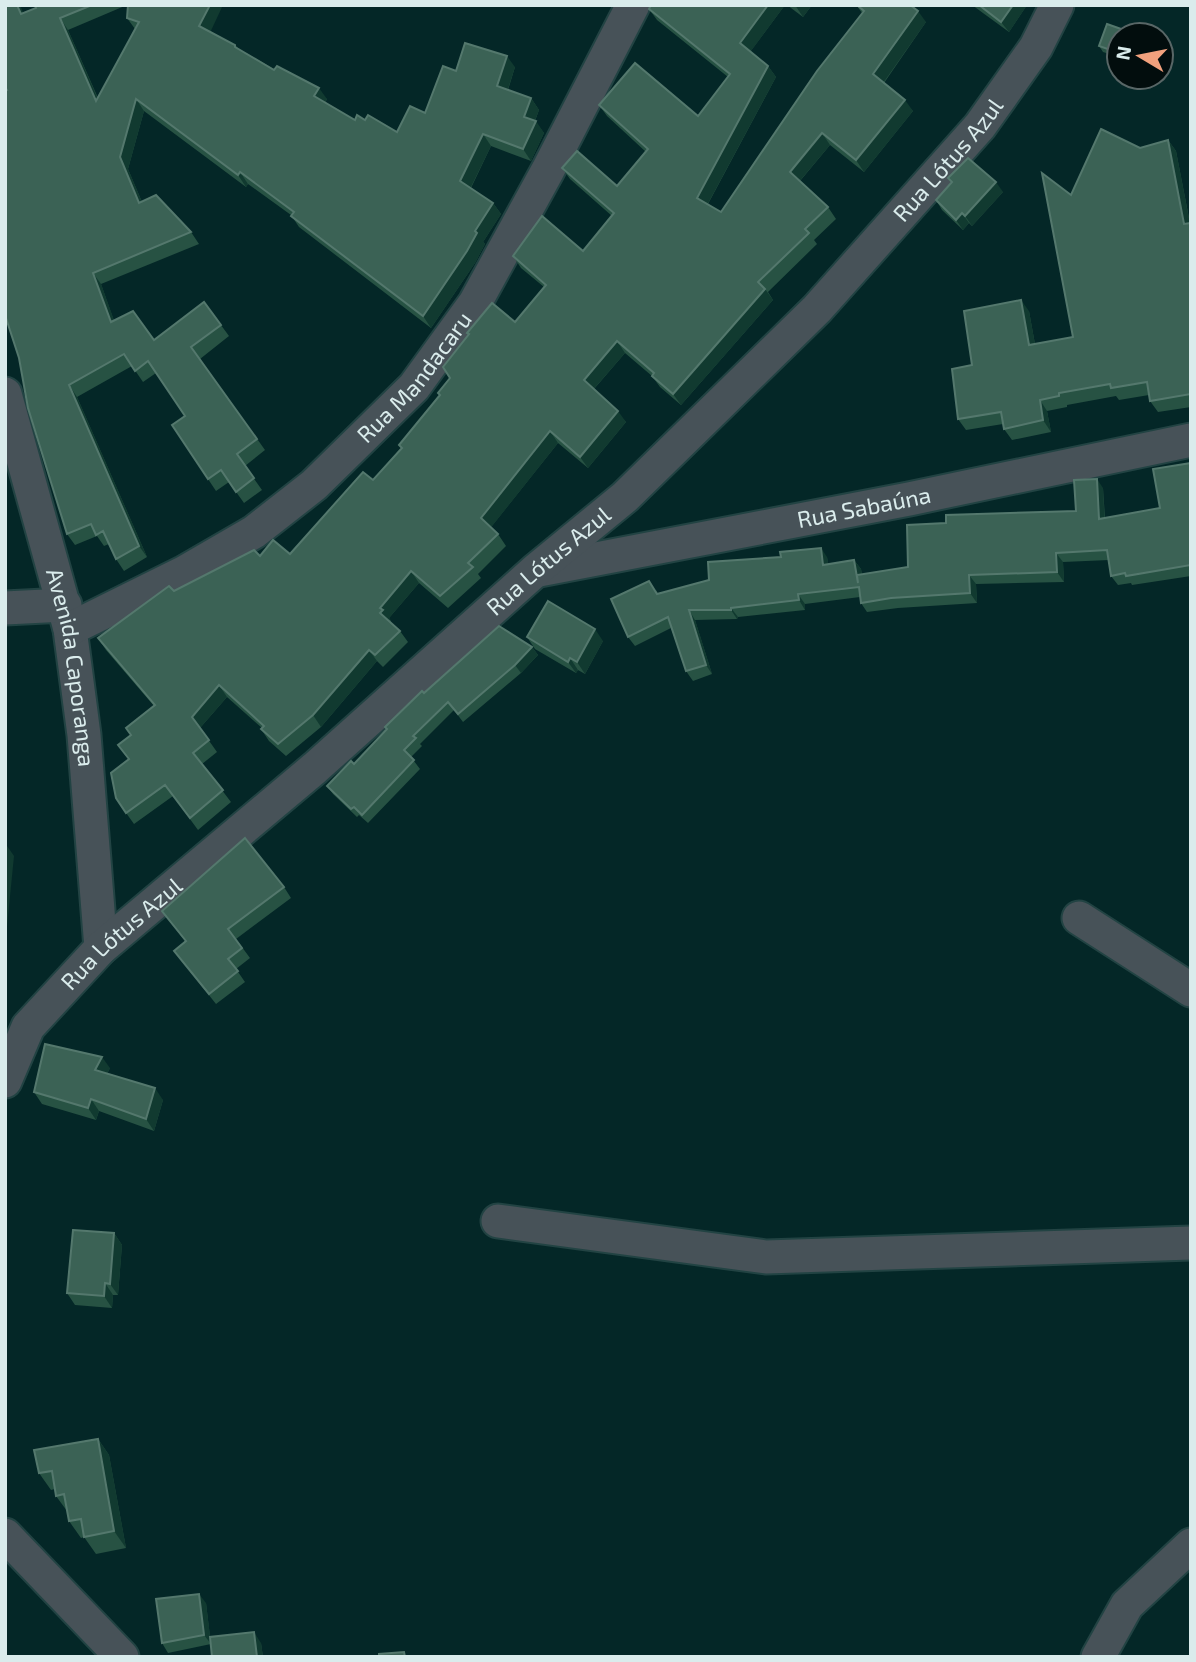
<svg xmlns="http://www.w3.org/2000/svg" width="1196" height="1662" font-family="'Exo 2',sans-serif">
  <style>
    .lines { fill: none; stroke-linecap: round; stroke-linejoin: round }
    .minor-casing { stroke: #224343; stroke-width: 37 }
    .minor { stroke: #475258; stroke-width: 33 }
    .wall { fill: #275243 }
    .shaded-wall { fill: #113a30 }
    .building { fill: #3b6255; stroke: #54786d; stroke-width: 2 }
    .labels { text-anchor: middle; stroke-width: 5; stroke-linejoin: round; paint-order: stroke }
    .street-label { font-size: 23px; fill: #daecec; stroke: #020d0d }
  </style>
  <rect width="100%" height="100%" fill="#042727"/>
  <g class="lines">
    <defs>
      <g id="minor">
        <path id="s1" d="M5 394 70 629 84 735 101 948"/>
        <path id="s2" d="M539 570 909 499 1191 440"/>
        <polyline points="5,608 65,605"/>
        <path id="s3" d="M70 629 185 572 254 532 314 485 414 387 475 303 548 170 633 5"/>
        <polyline points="1079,918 1191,990"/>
        <path id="s4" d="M5 1081 28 1027 101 948 315 768 536 570 625 497 817 309 980 126 1036 47 1057 5"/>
        <polyline points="498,1221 766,1257 1191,1243"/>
        <polyline points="5,1535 122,1657"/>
        <polyline points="1098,1657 1127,1605 1191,1545"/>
      </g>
    </defs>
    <use href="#minor" class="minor-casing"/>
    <use href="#minor" class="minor"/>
  </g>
  <g class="wall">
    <polygon points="35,5 127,5 68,30 98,98 135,29 127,18 210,31 235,45 239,49 327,99 325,103 355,120 365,120 397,132 425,113 456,71 515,67 508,90 531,98 539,110 535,121 544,133 531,161 491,146 471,188 493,203 501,214 483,242 485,244 475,263 431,328 299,227 291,215 248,184 246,187 144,111 128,169 142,202 191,232 199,244 101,284 114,321 154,340 204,302 229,336 200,359 265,450 245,466 262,490 244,503 229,482 216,491 208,479 185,416 156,373 143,382 132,366 77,397 147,557 124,571 116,559 109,544 104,546 97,536 75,545 67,534 7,90 24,13 36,8"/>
    <polygon points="785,5 750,52 768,66 776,77 708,204 721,212 862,13 857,6 926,22 884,83 913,111 864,172 830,145 800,181 828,207 836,219 814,240 817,244 768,292 773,300 681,405 660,387 652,376 625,353 594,389 626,422 588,468 558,443 491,527 498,534 506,546 478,574 481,578 448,608 419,583 389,618 391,621 390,622 400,631 408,642 383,667 377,661 321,727 286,756 269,741 261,729 262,728 227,697 200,728 217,752 202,764 231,802 198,830 173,796 134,824 124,810 128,759 118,745 131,736 126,728 154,706 106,650 98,638 174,591 260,556 290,554 373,480 401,448 399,445 440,395 438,393 515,322 544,287 521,268 513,256 583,251 612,216 570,179 562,168 617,186 646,152 607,116 599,105 698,116 728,77 657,20 649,9"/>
    <polygon points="787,5 812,5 803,17"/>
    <polygon points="972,5 1027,5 1009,32"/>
    <polygon points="1119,35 1119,57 1103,52 1099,46"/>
    <polygon points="1168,140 1176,151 1190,223 1191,223 1191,407 1158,412 1150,401 1149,395 1119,400 1116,396 1067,405 1067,407 1047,411 1051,432 1012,440 1004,429 1003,424 966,430 958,419 972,365 1029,311 1035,344 1073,337 1071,195 1140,148"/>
    <polygon points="948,178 1003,192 972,226 969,223 963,230 942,210 936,200 951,183"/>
    <polygon points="1191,463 1191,576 1132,585 1131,583 1118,585 1111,576 1109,560 1063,562 1064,582 976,584 977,603 898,608 867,612 861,603 860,597 805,604 805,610 738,617 737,619 695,620 712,674 693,681 686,671 671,628 635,646 628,637 656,590 658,594 827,557 828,564 854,560 861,569 862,575 908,567 946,523 1076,511 1103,488 1105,518 1160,508"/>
    <polygon points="527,637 603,641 585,674 578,670 576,673 535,649"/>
    <polygon points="532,647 538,655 521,673 463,722 454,710 420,744 422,746 411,757 420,769 368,823 359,815 357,817 333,794 327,786 354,764 424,693"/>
    <polygon points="284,887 291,898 236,939 250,958 236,969 245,982 216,1004 174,951 185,941 162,911"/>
    <polygon points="110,1068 107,1074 163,1100 154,1131 99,1111 96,1120 42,1104 34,1092"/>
    <polygon points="114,1233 122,1245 118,1295 113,1295 112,1308 75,1305 67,1293"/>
    <polygon points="98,1439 109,1455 126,1548 96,1554 84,1537 81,1538 69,1521 67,1511 56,1496 55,1489 51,1490 39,1473"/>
    <polygon points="206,1603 210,1637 261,1643 263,1657 212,1657 211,1644 168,1653 162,1643"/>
  </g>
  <g class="shaded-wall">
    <polygon points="17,5 20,5 29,26 21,14"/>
    <polygon points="210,5 223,5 208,37 199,26"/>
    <polygon points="768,5 785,5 748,55 740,43"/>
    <polygon points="795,5 812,5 803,17"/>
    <polygon points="1013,5 1027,5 1009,32 1001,22"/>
    <polygon points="918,11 926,22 881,86 873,74"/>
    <polygon points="60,18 68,30 104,113 96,101"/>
    <polygon points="507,56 515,67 505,98 497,86"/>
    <polygon points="768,66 776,77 705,209 697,198"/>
    <polygon points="319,88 327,99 322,108 314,96"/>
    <polygon points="531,98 539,110 532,128 524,117"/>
    <polygon points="136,99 144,111 128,169 147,214 139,203 120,157"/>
    <polygon points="905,100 913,111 864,172 856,160"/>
    <polygon points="536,121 544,133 531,161 523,149"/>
    <polygon points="822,133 830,145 798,183 790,172"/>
    <polygon points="483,134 491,146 468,193 460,181"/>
    <polygon points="1168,140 1176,151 1191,229 1184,224"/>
    <polygon points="240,172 248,184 246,187 238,175"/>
    <polygon points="996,182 1003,192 972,226 965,216"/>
    <polygon points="493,203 501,214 483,242 485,244 475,263 431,328 423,316 475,231"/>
    <polygon points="962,213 969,223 963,230 956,220"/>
    <polygon points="93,273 101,284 119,334 111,322"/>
    <polygon points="765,289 773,300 681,405 673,394"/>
    <polygon points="1021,300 1029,311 1037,356 1029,345"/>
    <polygon points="617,341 625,353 592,391 584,380"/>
    <polygon points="69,385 77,397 147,557 139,546"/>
    <polygon points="1040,400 1047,411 1051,432 1043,420"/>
    <polygon points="618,411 626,422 588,468 580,457"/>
    <polygon points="550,431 558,443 489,530 481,518"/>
    <polygon points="1097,479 1103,488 1105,529 1099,519"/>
    <polygon points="821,548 827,557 830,575 823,565"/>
    <polygon points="1056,553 1063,562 1064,582 1057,572"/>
    <polygon points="854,560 861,569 865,592 858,583"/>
    <polygon points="411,571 419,583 389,618 391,621 388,625 380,613 380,608"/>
    <polygon points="969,575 976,584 977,603 970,593"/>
    <polygon points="798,594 805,604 805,610 799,600"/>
    <polygon points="731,608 738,617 737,619 731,610"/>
    <polygon points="689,610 695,620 712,674 706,665"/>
    <polygon points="595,629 603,641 585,674 577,662"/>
    <polygon points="532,647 538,655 521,673 515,665"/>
    <polygon points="369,650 377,661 321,727 313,715"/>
    <polygon points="570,658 578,670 576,673 568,662"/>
    <polygon points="219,685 227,697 200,728 192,717"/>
    <polygon points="5,843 14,856 5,947"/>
    <polygon points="102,1057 110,1068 103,1082 95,1070"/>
    <polygon points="155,1088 163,1100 154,1131 146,1119"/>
    <polygon points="91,1099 99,1111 96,1120 88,1108"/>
    <polygon points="114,1233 122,1245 118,1295 110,1284"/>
    <polygon points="105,1283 113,1295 112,1308 104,1296"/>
    <polygon points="98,1439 109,1455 126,1548 114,1531"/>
    <polygon points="199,1594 206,1603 211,1644 204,1635"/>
    <polygon points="254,1632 261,1643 263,1657 257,1657"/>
  </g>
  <g class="building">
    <polygon points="5,5 17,5 21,14 36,8 35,5 92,5 60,18 96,101 139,22 127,18 128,5 210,5 199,26 235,45 235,47 274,70 277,66 319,88 314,96 355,120 357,115 365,120 368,115 397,132 410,106 425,113 443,66 456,71 465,43 507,56 497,86 531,98 524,117 536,121 523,149 483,134 460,181 493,203 475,231 477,233 467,251 423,316 291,216 294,212 240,172 238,175 136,99 120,157 139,203 156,195 191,232 93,273 111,322 133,311 154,340 204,302 221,325 191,347 257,439 237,454 254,478 236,492 221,470 208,479 172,425 185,416 148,361 135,371 124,354 69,385 139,546 116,559 103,531 96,535 91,524 67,534 28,408 19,358 5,315 5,91 7,90 5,87"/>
    <polygon points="651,5 768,5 740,43 768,66 697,198 721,212 817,71 864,11 857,5 910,5 918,11 873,74 905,100 856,160 822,133 790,172 828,207 805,229 809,233 758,282 765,289 673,394 652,376 654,373 617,341 584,380 618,411 580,457 550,431 481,518 498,534 468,563 473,567 440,596 411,571 380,608 383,610 380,613 400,631 375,655 369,650 313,715 278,744 261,729 264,726 219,685 192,717 209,740 193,753 223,790 190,818 165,785 126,813 116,798 111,773 129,759 118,745 131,735 126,728 155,705 98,638 169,586 174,591 254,550 260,556 273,540 290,554 363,472 373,480 402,448 399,445 440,395 438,393 450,378 443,367 469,334 467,333 492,303 515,322 546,285 513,256 542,216 583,251 614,213 562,168 577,151 617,186 648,149 599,105 635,63 698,116 730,74 649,9"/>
    <polygon points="979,5 1013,5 1001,22"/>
    <polygon points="1107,24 1138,35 1119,35 1119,53 1099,46"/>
    <polygon points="1101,129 1140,148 1168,140 1184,224 1191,223 1191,394 1150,401 1147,382 1111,388 1110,384 1059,393 1059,396 1040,400 1043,420 1004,429 1001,412 958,419 952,369 972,365 964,311 1021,300 1029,345 1073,337 1042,173 1071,195"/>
    <polygon points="968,158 996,182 965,216 962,213 956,220 936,200 952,182 948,178"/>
    <polygon points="1191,463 1191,565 1126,576 1125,573 1111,576 1107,550 1056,553 1057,572 969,575 970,593 891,598 861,603 859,587 798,594 799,600 731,608 731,610 689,610 706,665 686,671 668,617 628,637 611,599 649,581 657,594 709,580 708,562 781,557 780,552 821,548 823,565 854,560 858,583 857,575 908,567 907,525 946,523 946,515 1076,511 1074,480 1097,479 1099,519 1160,508 1153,469"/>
    <polygon points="548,601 595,629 577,662 570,658 568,662 527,637"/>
    <polygon points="499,626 532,647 515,665 458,714 448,702 413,736 416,738 404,750 414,760 362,815 354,807 351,809 327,786 351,761 354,764 387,729 385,727 422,691 424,693"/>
    <polygon points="245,838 284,887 228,929 242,948 228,959 238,971 209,994 174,951 186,941 162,911"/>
    <polygon points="45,1044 102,1057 95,1070 155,1088 146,1119 91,1099 88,1108 34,1092"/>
    <polygon points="73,1230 114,1233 110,1284 105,1283 104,1296 67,1293"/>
    <polygon points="98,1439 114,1531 84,1537 81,1519 69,1521 64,1494 56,1496 52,1471 39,1473 34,1450"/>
    <polygon points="199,1594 204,1635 162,1643 156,1599"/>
    <polygon points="254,1632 257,1657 212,1657 210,1637"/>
    <polygon points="404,1652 405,1657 379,1657 379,1654"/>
  </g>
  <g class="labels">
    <g class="street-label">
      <text dy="8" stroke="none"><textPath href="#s4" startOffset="1325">Rua Lótus Azul</textPath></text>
      <text dy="8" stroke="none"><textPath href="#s3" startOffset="432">Rua Mandacaru</textPath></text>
      <text dy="8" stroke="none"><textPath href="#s2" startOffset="331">Rua Sabaúna</textPath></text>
      <text dy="8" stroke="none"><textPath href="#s4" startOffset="758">Rua Lótus Azul</textPath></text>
      <text dy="8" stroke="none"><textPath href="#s1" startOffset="282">Avenida Caporanga</textPath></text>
      <text dy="8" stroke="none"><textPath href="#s4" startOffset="191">Rua Lótus Azul</textPath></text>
    </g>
  </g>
  <rect width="1196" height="1662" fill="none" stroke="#daecec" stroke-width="14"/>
  <g transform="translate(1140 56) rotate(280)"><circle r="33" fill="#020d0d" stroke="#586666" stroke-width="2"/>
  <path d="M0-5L12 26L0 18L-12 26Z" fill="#f1a17d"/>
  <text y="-10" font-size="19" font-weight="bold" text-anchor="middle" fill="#daecec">N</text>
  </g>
</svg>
